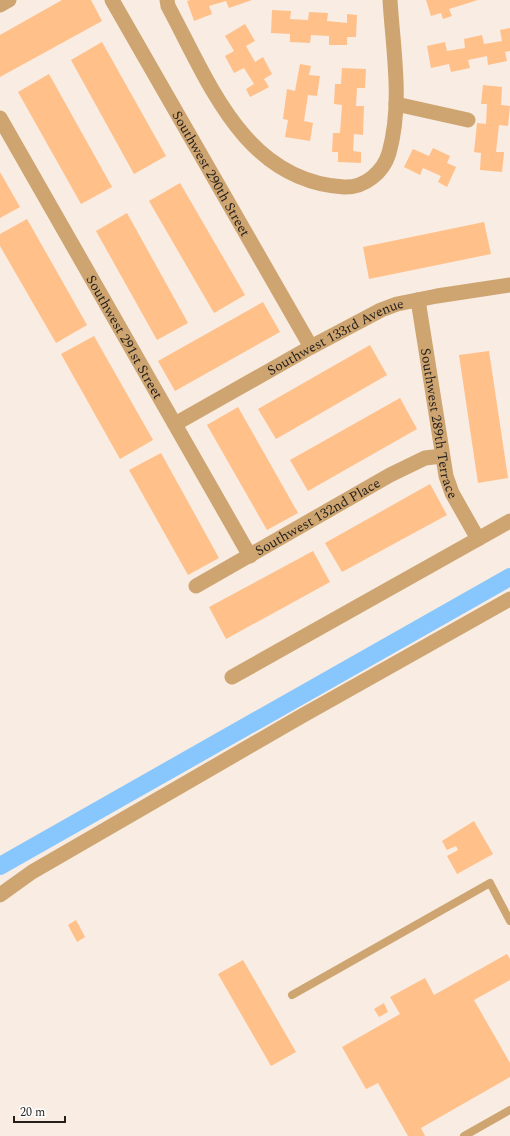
<svg xmlns="http://www.w3.org/2000/svg" width="510" height="1136" font-family="Spectral,serif">
  <style>
    .lines { fill: none; stroke-linecap: round; stroke-linejoin: round }
    .canal { stroke: #87c7fd; stroke-width: 18 }
    .building { fill: #ffc08a }
    .lane { stroke: #cea571; stroke-width: 8 }
    .street { stroke: #cea571; stroke-width: 15 }
    .labels { text-anchor: middle; stroke-width: 3; stroke-linejoin: round; paint-order: stroke }
    .street-label { font-size: 14px; fill: #231f1b; stroke: #fff }
  </style>
  <rect width="100%" height="100%" fill="#f9ece2"/>
  <g class="lines">
    <polyline class="canal" points="0,866 510,577"/>
  </g>
  <g class="building">
    <polygon points="62,0 91,0 102,21 0,77 0,35"/>
    <polygon points="190,0 252,0 229,8 226,1 209,6 212,14 194,21 187,1"/>
    <polygon points="426,0 478,0 449,9 452,16 443,19 441,13 431,16"/>
    <polygon points="272,10 291,11 290,19 308,20 309,12 328,13 327,21 347,23 347,14 357,15 356,37 347,37 347,45 329,45 329,36 311,35 310,43 290,42 290,34 271,33"/>
    <polygon points="245,24 255,41 246,46 255,62 263,57 272,74 264,79 269,87 250,97 246,89 254,84 244,68 234,73 225,56 234,51 225,36"/>
    <polygon points="510,28 510,51 505,52 507,61 488,65 487,56 468,60 470,68 451,72 449,64 431,68 427,46 445,42 447,51 465,48 464,39 482,35 484,44 502,41 500,30"/>
    <polygon points="102,42 166,156 134,174 71,60"/>
    <polygon points="300,64 311,66 309,75 320,76 317,96 308,95 304,121 313,123 310,141 285,137 288,120 283,119 287,89 295,91"/>
    <polygon points="342,68 366,69 365,88 357,88 356,106 364,106 363,135 354,134 353,151 361,152 361,163 338,162 338,152 332,152 333,133 340,133 342,105 334,104 335,84 341,84"/>
    <polygon points="49,74 112,187 81,204 18,92"/>
    <polygon points="483,85 502,87 501,105 510,106 508,126 499,125 496,152 504,152 502,172 480,170 481,153 474,152 477,123 486,124 487,104 481,104"/>
    <polygon points="433,148 450,156 447,163 456,167 447,187 438,182 441,176 423,168 420,175 404,167 413,149 429,156"/>
    <polygon points="0,172 20,207 0,218"/>
    <polygon points="180,183 245,295 214,313 149,201"/>
    <polygon points="127,213 188,323 157,340 96,231"/>
    <polygon points="27,219 87,325 56,343 0,246 0,234"/>
    <polygon points="484,222 491,254 369,279 363,247"/>
    <polygon points="263,302 280,332 175,391 158,361"/>
    <polygon points="94,336 153,440 120,459 61,354"/>
    <polygon points="370,345 387,375 276,439 258,409"/>
    <polygon points="489,351 508,478 478,483 459,355"/>
    <polygon points="400,398 417,429 308,491 290,460"/>
    <polygon points="238,407 298,513 267,530 207,425"/>
    <polygon points="161,453 219,558 188,575 129,470"/>
    <polygon points="430,484 447,515 342,572 325,543"/>
    <polygon points="313,551 330,582 226,639 209,607"/>
    <polygon points="474,821 493,854 457,874 447,856 458,850 456,846 447,850 442,841"/>
    <polygon points="76,920 85,937 77,942 68,925"/>
    <polygon points="507,954 510,959 510,980 474,1000 510,1063 510,1077 421,1128 425,1136 408,1136 378,1083 366,1089 342,1047 400,1014 390,997 425,978 434,995"/>
    <polygon points="243,960 296,1052 271,1066 218,974"/>
    <polygon points="384,1003 388,1012 379,1017 374,1009"/>
  </g>
  <g class="lines">
    <g class="lane">
      <polyline points="292,995 490,883 510,921"/>
      <polyline points="464,1136 510,1110"/>
    </g>
    <g class="street">
      <path id="s1" d="M112 0 311 347"/>
      <path d="M167 0 168 6C209 82 244 181 344 187 364 188 383 173 389 153 403 103 393 50 390 0"/>
      <polyline points="0,5 9,0"/>
      <polyline points="396,104 468,120"/>
      <path id="s2" d="M0 118 250 556"/>
      <path id="s3" d="M418 300 446 476 452 493 478 539"/>
      <path id="s4" d="M175 424 311 347 381 310 397 304 437 296 510 285"/>
      <path id="s5" d="M196 586 390 475 425 458 442 456"/>
      <polyline points="232,677 510,521"/>
      <polyline points="0,895 32,872 300,717 510,599"/>
    </g>
  </g>
  <g class="labels">
    <g class="street-label">
      <text dy="5" stroke="none"><textPath href="#s1" startOffset="200">Southwest 290th Street</textPath></text>
      <text dy="5" stroke="none"><textPath href="#s2" startOffset="252">Southwest 291st Street</textPath></text>
      <text dy="5" stroke="none"><textPath href="#s4" startOffset="183">Southwest 133rd Avenue</textPath></text>
      <text dy="5" stroke="none"><textPath href="#s3" startOffset="125">Southwest 289th Terrace</textPath></text>
      <text dy="5" stroke="none"><textPath href="#s5" startOffset="140">Southwest 132nd Place</textPath></text>
    </g>
  </g>
  <path d="M14 1116v6h51v-6" fill="none" stroke="#231f1b" stroke-width="2"/>
  <text x="20" y="1116" font-size="12" fill="#231f1b" stroke="#ffffff" stroke-width="3" paint-order="stroke">20 m</text>
</svg>
